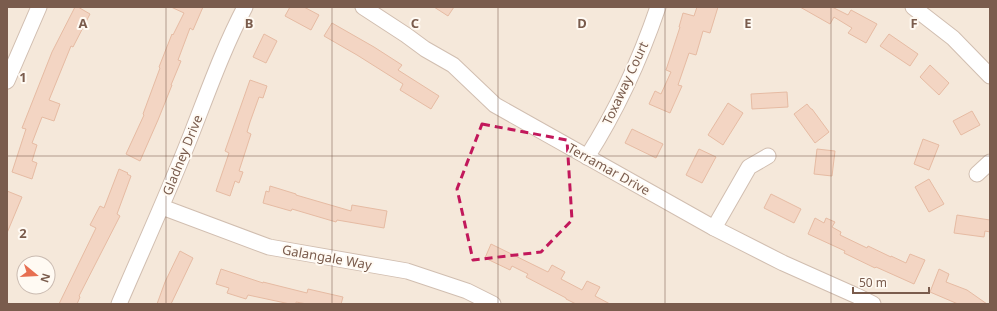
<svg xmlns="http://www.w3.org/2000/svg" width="997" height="311" font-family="'Noto Sans',sans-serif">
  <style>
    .residential { fill: #f5e8da; fill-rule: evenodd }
    .building { fill: #f3d5c3; stroke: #e6bba3 }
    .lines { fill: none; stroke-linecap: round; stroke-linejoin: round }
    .minor-casing { stroke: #d1beb0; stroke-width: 17 }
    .minor { stroke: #fff; stroke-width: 15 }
    .marked { fill: none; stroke: #c2185b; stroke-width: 3; stroke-dasharray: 8 5; stroke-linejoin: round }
    .grid { fill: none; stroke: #7a5c4d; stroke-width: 1; stroke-opacity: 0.55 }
    .labels { text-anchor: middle; stroke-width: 4; stroke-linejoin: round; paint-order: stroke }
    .street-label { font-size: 13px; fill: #7a5c4d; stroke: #fffaf3 }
    .grid-label { font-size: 13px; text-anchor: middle; font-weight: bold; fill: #7a5c4d; stroke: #fffaf3; stroke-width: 4; stroke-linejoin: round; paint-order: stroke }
  </style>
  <rect width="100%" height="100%" fill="#fdf6ec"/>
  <path class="residential" d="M7 7H990V304H7ZM24 263H48V287H24Z"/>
  <g class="building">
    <polygon points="75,7 78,7 90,14 73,47 71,46 49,100 60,104 54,121 42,117 32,143 37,145 32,161 37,163 32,179 12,172 26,129 22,128 52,52"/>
    <polygon points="171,7 203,7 193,30 190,28 178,60 181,61 171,85 172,85 158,120 140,161 126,154 144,115 143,114 160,68 159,67 172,34 173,35 184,13"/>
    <polygon points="290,7 304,7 319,15 311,30 285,16"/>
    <polygon points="434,7 454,7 448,16"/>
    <polygon points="697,7 718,7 710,33 703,31 696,55 689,53 678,85 682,86 670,113 649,104 655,91 661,94 671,72 666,70 680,27 679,27 683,13 694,16"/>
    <polygon points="800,7 832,7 848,15 851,10 877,24 866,43 848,33 852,28 834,17 830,24"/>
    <polygon points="332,23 374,47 402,65 398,70 439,96 431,109 400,90 403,84 357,55 324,36"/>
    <polygon points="264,34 277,41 266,63 253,57"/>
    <polygon points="889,34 918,54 910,66 880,46"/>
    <polygon points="930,65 949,83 939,95 920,77"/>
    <polygon points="250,80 267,86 263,98 259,97 250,122 247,132 251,134 239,171 243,172 239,183 235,181 230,196 216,191 229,153 225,151"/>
    <polygon points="787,92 788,107 752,109 751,94"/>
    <polygon points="728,103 743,113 723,145 708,135"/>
    <polygon points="807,104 811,109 812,109 829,132 815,143 794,114"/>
    <polygon points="972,111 980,125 961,135 953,121"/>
    <polygon points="632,129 663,144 656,158 625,143"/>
    <polygon points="923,139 939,145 929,170 914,164"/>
    <polygon points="699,149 716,157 702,183 686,175"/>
    <polygon points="817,149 835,151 832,176 814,174"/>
    <polygon points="119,169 128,173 127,174 131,176 117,214 120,216 79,296 80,297 77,304 59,304 96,228 90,225 100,206 104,208"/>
    <polygon points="929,179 944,204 929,212 915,187"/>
    <polygon points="270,186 296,194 296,195 351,211 352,205 387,211 384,228 337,220 336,222 292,209 291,211 263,203 266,191 269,192"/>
    <polygon points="7,191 22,197 7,233"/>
    <polygon points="771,194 801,209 794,223 764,208"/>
    <polygon points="957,215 990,220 990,232 985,231 984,237 954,233"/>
    <polygon points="815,218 824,223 826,218 835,222 832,227 841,232 840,235 867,248 868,246 891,257 891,256 906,263 910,254 925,260 914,284 876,267 875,268 844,253 845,251 808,234"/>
    <polygon points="491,244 548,272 552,265 565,272 561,279 582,290 587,281 600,287 595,296 610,304 576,304 566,299 566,298 526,277 528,274 512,266 510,270 485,258"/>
    <polygon points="180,251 193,258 171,304 157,304 165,282"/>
    <polygon points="221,269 263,283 263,282 307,293 308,289 343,297 341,304 307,304 296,302 296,304 290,304 248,295 246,299 227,293 229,288 216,284"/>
    <polygon points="939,269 949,274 946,282 967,290 987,304 958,304 930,292"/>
  </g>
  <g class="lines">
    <defs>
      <g id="minor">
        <polyline points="363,7 406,35 425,49 453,65 495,105 714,228 783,263 857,296 873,304"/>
        <polyline points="913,7 953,38 990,76"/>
        <polyline points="7,81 39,7"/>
        <path d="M587 157C617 110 640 60 658 7"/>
        <polyline points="977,174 990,162"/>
        <polyline points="162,207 269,247 407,271 467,291 493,304"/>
        <polyline points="714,228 749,167 768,156"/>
        <path d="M119 304C144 246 170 189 193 130 209 89 224 47 245 7"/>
      </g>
    </defs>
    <use href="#minor" class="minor-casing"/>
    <use href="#minor" class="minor"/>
  </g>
  <path class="marked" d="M482 124 567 140 572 220 541 252 473 260 457 189Z"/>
  <path class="grid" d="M166 7V304M332 7V304M498 7V304M665 7V304M831 7V304M7 156H990"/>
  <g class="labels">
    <g class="street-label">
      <text transform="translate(625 83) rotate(-65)" y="5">Toxaway Court</text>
      <text transform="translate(182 155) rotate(-68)" y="5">Gladney Drive</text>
      <text transform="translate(609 169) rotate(29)" y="5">Terramar Drive</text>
      <text transform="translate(327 257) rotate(10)" y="5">Galangale Way</text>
    </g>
  </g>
  <g class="grid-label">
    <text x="83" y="28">A</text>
    <text x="249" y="28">B</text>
    <text x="415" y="28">C</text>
    <text x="582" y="28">D</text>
    <text x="748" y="28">E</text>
    <text x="914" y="28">F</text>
    <text x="23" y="82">1</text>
    <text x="23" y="238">2</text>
  </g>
  <rect width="997" height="311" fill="none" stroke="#7a5c4d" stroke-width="16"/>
  <g transform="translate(36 275) rotate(108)"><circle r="19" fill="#fffaf3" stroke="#cabbb1"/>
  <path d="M0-3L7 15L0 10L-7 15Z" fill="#e76f51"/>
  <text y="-6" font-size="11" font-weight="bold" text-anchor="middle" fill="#7a5c4d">N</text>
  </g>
  <path d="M853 287v6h76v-6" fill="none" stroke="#7a5c4d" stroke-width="2"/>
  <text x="859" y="287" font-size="12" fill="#7a5c4d" stroke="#fffaf3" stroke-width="3" paint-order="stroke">50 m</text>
</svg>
